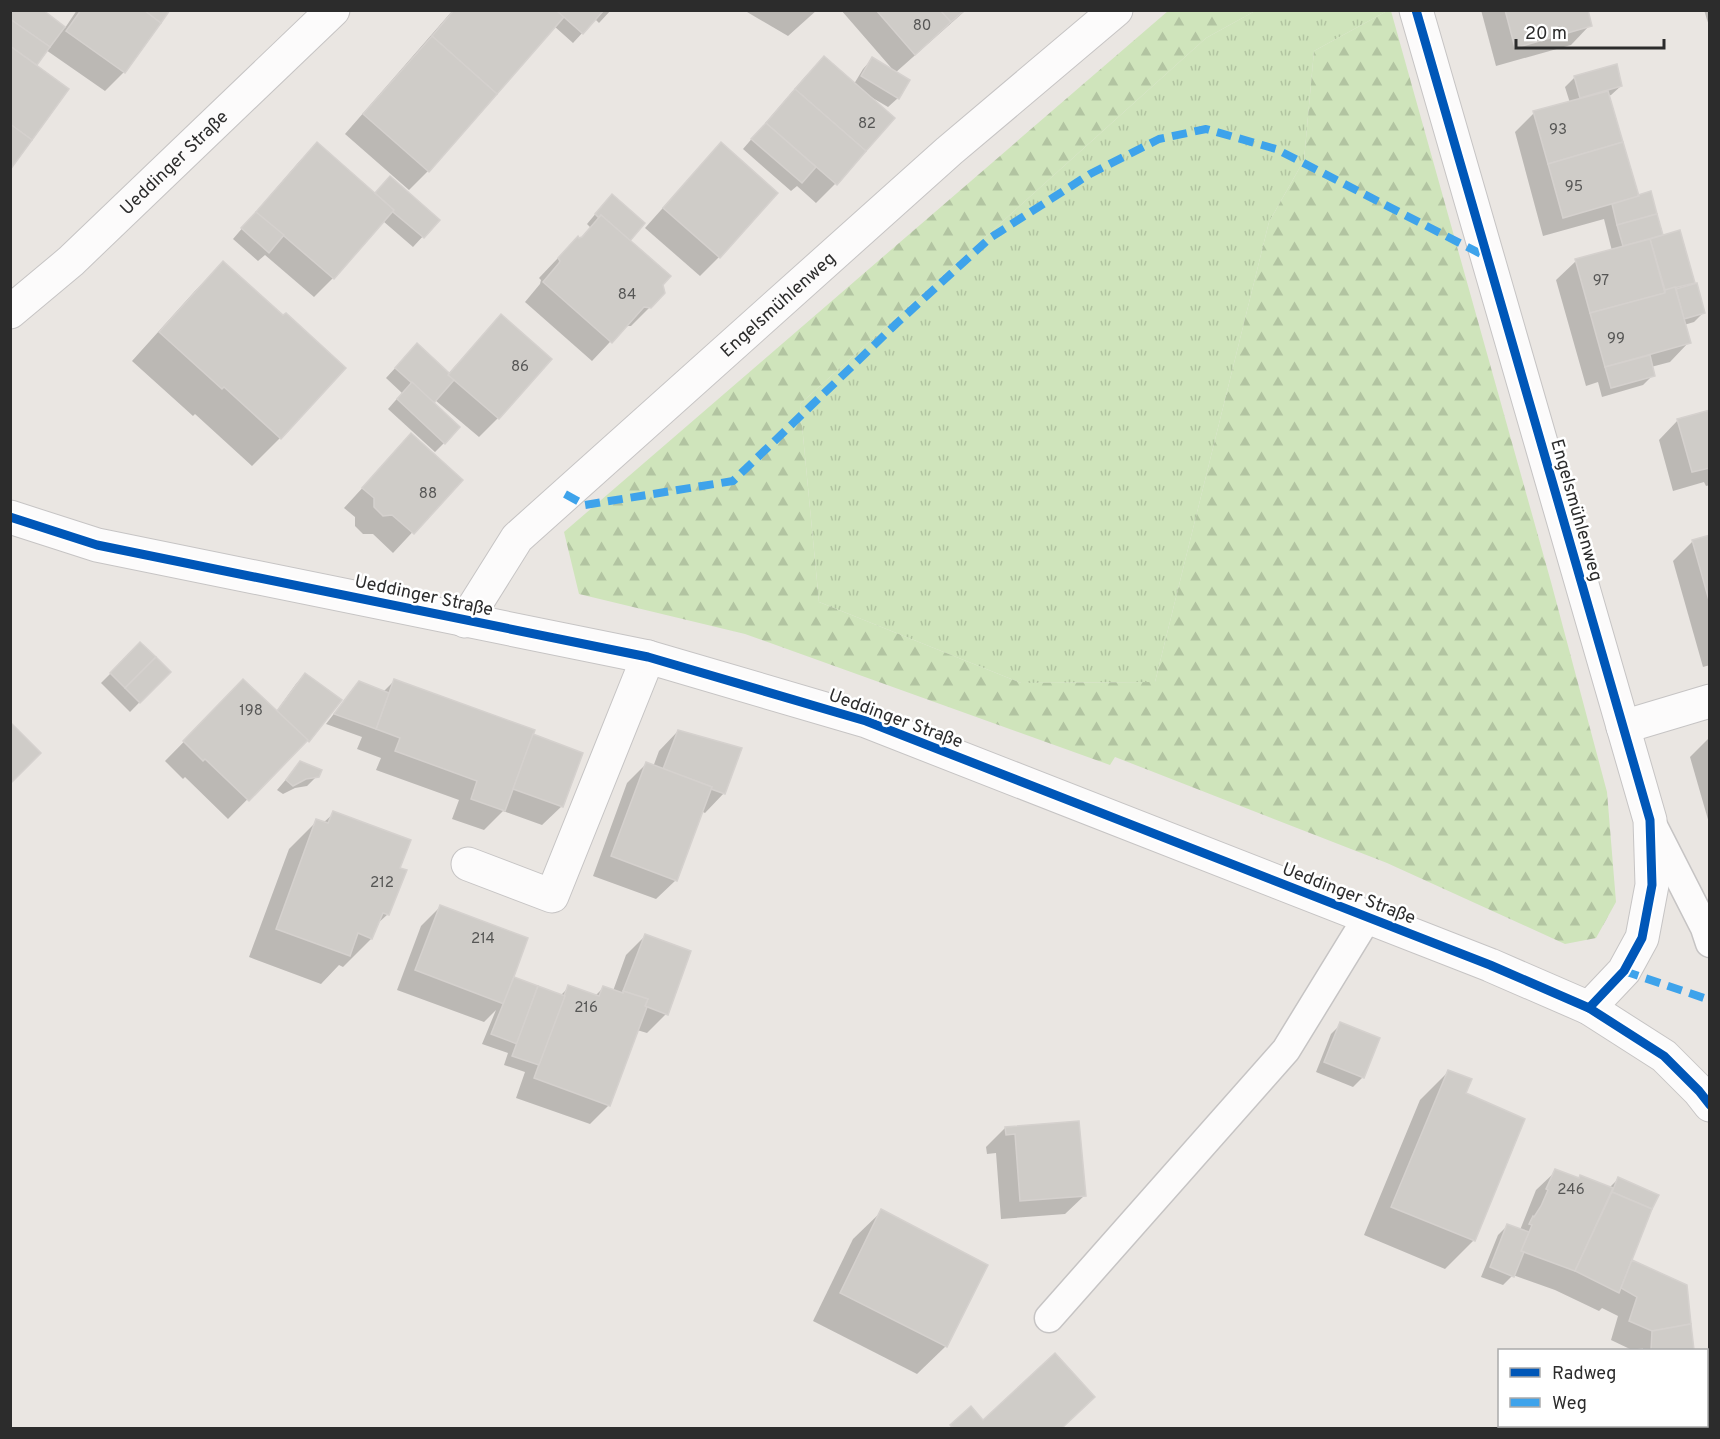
<svg xmlns="http://www.w3.org/2000/svg" width="1720" height="1439" font-family="Overpass,sans-serif">
  <style>
    .grass { fill: url(#grass-tufts) }
    .forest { fill: url(#forest-firs) }
    .shadow { fill: #0003 }
    .building { fill: #cfccc8; stroke: #d5d1ce; stroke-width: 1.5 }
    .lines { fill: none; stroke-linecap: round; stroke-linejoin: round }
    .service-casing { stroke: #c6c4c4; stroke-width: 31 }
    .minor-casing { stroke: #c6c4c4; stroke-width: 35 }
    .tertiary-casing { stroke: #c6c4c4; stroke-width: 35 }
    .service { stroke: #fcfbfb; stroke-width: 28 }
    .minor { stroke: #fcfbfb; stroke-width: 33 }
    .tertiary { stroke: #fcfbfb; stroke-width: 33 }
    .quiet { stroke: #3ea3eb; stroke-width: 8; stroke-dasharray: 15 8; stroke-linecap: butt }
    .cycleway-casing { stroke: #fff; stroke-width: 13 }
    .cycleway { stroke: #0057b8; stroke-width: 9 }
    .labels { text-anchor: middle; stroke-width: 5; stroke-linejoin: round; paint-order: stroke }
    .number-label { font-size: 15px; fill: #565655 }
    .street-label { font-size: 18px; fill: #2c2c2c; stroke: #fff }
  </style>
  <defs>
    <pattern id="grass-tufts" width="24" height="20" patternUnits="userSpaceOnUse" patternTransform="scale(1.5)"><rect width="24" height="20" fill="#cfe4bb"/><path d="M3 7l-1-3M5 7V3M7 7l1-3M15 17l-1-3M17 17v-4M19 17l1-3" fill="none" stroke="#b2c4a1"/></pattern>
    <pattern id="forest-firs" width="22" height="20" patternUnits="userSpaceOnUse" patternTransform="scale(1.5)"><rect width="22" height="20" fill="#cfe4bb"/><path d="M5 1l3.5 6h-7zM16 11l3.5 6h-7z" fill="#b2c4a1"/></pattern>
  </defs>
  <rect width="100%" height="100%" fill="#eae6e2"/>
  <polygon class="grass" points="1255,11 1387,11 1314,51 1304,160 1269,222 1155,682 1021,683 819,602 800,404 1206,38"/>
  <polygon class="forest" points="1168,11 1255,11 1206,38 800,404 819,602 1021,683 1155,682 1269,222 1304,160 1314,51 1387,11 1391,11 1551,582 1607,792 1616,902 1596,938 1565,944 1387,863 1115,757 1110,765 745,634 579,594 564,532"/>
  <g class="shadow">
    <polygon points="10,10 40,10 65,28 77,10 168,10 124,72 105,91 46,50 34,65 10,168"/>
    <polygon points="453,10 611,10 599,23 595,19 573,43 554,26 428,171 409,190 345,134"/>
    <polygon points="748,10 817,10 788,36 747,12"/>
    <polygon points="841,10 966,10 895,73 898,98 888,107 871,97 836,183 816,203 797,186 791,191 743,149 805,77 824,58 854,84 863,69 872,59 894,71"/>
    <polygon points="1481,10 1586,10 1590,25 1571,45 1496,66"/>
    <polygon points="1704,10 1710,10 1710,29"/>
    <polygon points="1575,77 1621,86 1611,95 1608,96 1637,196 1650,193 1662,237 1679,232 1703,313 1694,322 1684,325 1689,342 1670,362 1651,367 1653,375 1643,385 1602,397 1598,382 1586,386 1556,280 1576,261 1612,251 1604,219 1543,236 1515,132 1534,113 1570,103 1565,87"/>
    <polygon points="317,144 375,194 381,187 438,220 413,247 383,221 333,278 314,297 265,255 258,261 233,239 298,163"/>
    <polygon points="721,144 719,257 700,276 645,228 702,164"/>
    <polygon points="603,205 661,285 650,307 631,326 625,326 592,361 525,302 540,284 541,280 539,278 577,238 580,239 591,228 587,224"/>
    <polygon points="223,263 283,318 280,438 252,466 195,414 193,416 132,361 195,291"/>
    <polygon points="501,316 549,360 498,418 479,437 435,400 432,403 444,443 435,452 388,409 402,393 386,378 408,354 448,374"/>
    <polygon points="1710,412 1710,485 1706,486 1704,482 1673,491 1659,440 1678,420"/>
    <polygon points="411,435 461,480 393,553 373,534 363,534 355,526 355,517 344,508"/>
    <polygon points="1710,536 1710,665 1703,667 1673,561 1693,541"/>
    <polygon points="140,644 169,672 130,712 101,683"/>
    <polygon points="305,675 297,749 228,819 185,777 183,779 165,761 224,701 276,712 296,684"/>
    <polygon points="394,681 531,735 562,806 542,825 503,811 484,830 452,819 459,800 376,770 381,758 357,749 362,737 326,724 350,693 383,692"/>
    <polygon points="678,731 724,793 705,813 701,811 676,880 656,899 593,876 627,783 646,764 653,767 659,751"/>
    <polygon points="1709,738 1710,823 1709,823 1690,757"/>
    <polygon points="300,763 317,776 307,786 295,788 283,794 277,790"/>
    <polygon points="334,813 398,869 388,914 376,925 371,939 343,967 339,965 321,984 249,957 289,849 317,821 323,823"/>
    <polygon points="440,907 512,978 560,996 569,987 595,996 603,988 613,991 626,955 645,936 666,1014 647,1033 637,1030 609,1105 590,1124 516,1098 525,1072 504,1065 508,1053 482,1044 496,1010 484,1022 397,990 421,926"/>
    <polygon points="1341,1024 1363,1077 1353,1087 1316,1072 1331,1034"/>
    <polygon points="1448,1072 1464,1094 1523,1119 1474,1240 1445,1269 1364,1235 1420,1100"/>
    <polygon points="1078,1122 1085,1195 1065,1214 1001,1219 996,1153 987,1154 986,1147 1005,1128"/>
    <polygon points="1556,1171 1609,1188 1618,1179 1630,1261 1685,1286 1692,1350 1643,1350 1643,1348 1632,1350 1611,1340 1618,1316 1602,1308 1599,1311 1555,1290 1513,1275 1503,1285 1481,1277 1498,1235 1508,1225 1520,1230 1536,1190"/>
    <polygon points="882,1211 946,1346 917,1374 813,1321 853,1239"/>
    <polygon points="971,1408 983,1422 1074,1416 1061,1428 949,1428"/>
    <polygon points="1538,1426 1608,1426 1608,1428 1536,1428"/>
  </g>
  <g class="building">
    <polygon points="11,10 43,10 65,27 50,47 10,19"/>
    <polygon points="81,10 144,10 161,23 125,73 66,31"/>
    <polygon points="144,10 170,10 161,23"/>
    <polygon points="454,10 556,10 564,17 497,94 432,36"/>
    <polygon points="556,10 604,10 583,34"/>
    <polygon points="876,10 940,10 951,22 915,55"/>
    <polygon points="940,10 965,10 951,22"/>
    <polygon points="1505,10 1588,10 1592,26 1515,48"/>
    <polygon points="10,19 50,47 37,65 10,46"/>
    <polygon points="432,36 497,94 429,172 363,114"/>
    <polygon points="10,46 69,89 32,140 10,124"/>
    <polygon points="824,56 895,118 866,151 795,89"/>
    <polygon points="872,57 910,80 899,99 861,76"/>
    <polygon points="1617,64 1622,86 1580,98 1574,76"/>
    <polygon points="795,89 866,151 837,185 766,123"/>
    <polygon points="1608,91 1623,142 1548,164 1533,111"/>
    <polygon points="766,123 816,167 802,183 751,139"/>
    <polygon points="10,124 32,140 10,170"/>
    <polygon points="317,142 394,210 334,279 256,212"/>
    <polygon points="721,142 778,193 720,258 663,208"/>
    <polygon points="1623,142 1639,196 1563,218 1548,164"/>
    <polygon points="390,176 440,220 424,238 393,212 394,210 375,193"/>
    <polygon points="1651,191 1657,214 1617,225 1612,204 1639,196 1638,195"/>
    <polygon points="612,194 645,223 630,241 601,215 599,218 595,214"/>
    <polygon points="256,212 284,235 269,253 241,228"/>
    <polygon points="1657,214 1663,235 1623,246 1617,225"/>
    <polygon points="601,215 671,276 663,285 665,293 651,308 644,307 612,343 543,282 559,263 560,261 558,258 578,236 579,238 582,237"/>
    <polygon points="1680,230 1695,283 1665,290 1650,239"/>
    <polygon points="1650,239 1665,293 1590,313 1575,259"/>
    <polygon points="223,261 283,315 286,313 346,368 281,439 224,387 222,389 159,332"/>
    <polygon points="1697,283 1705,313 1684,319 1676,289"/>
    <polygon points="1675,287 1691,343 1605,367 1590,313 1665,293 1665,290"/>
    <polygon points="501,314 552,359 499,419 448,375"/>
    <polygon points="417,343 449,373 448,375 454,380 434,403 395,368"/>
    <polygon points="1650,355 1655,376 1611,388 1605,367"/>
    <polygon points="412,382 460,427 445,444 397,399"/>
    <polygon points="1710,410 1710,468 1692,472 1677,419"/>
    <polygon points="411,433 463,480 414,534 392,515 383,516 374,507 374,498 362,488"/>
    <polygon points="1710,535 1710,604 1692,540"/>
    <polygon points="140,642 156,657 125,688 110,673"/>
    <polygon points="156,657 171,672 140,703 125,688"/>
    <polygon points="305,673 342,700 309,742 277,711"/>
    <polygon points="243,679 308,740 249,801 205,759 203,761 183,741"/>
    <polygon points="394,679 535,730 505,811 471,799 477,781 395,751 400,738 376,729"/>
    <polygon points="359,681 389,693 376,729 334,714"/>
    <polygon points="10,722 41,753 10,784"/>
    <polygon points="678,730 742,748 725,794 711,789 712,787 663,769"/>
    <polygon points="533,734 583,753 563,807 513,789"/>
    <polygon points="300,761 322,770 319,777 306,779 293,786 286,780"/>
    <polygon points="646,762 712,787 677,881 611,856"/>
    <polygon points="333,811 411,840 400,868 407,870 389,915 383,913 372,939 358,933 350,956 276,929 316,819 328,823"/>
    <polygon points="440,905 528,938 504,1004 415,970"/>
    <polygon points="645,934 691,951 668,1015 645,1006 648,999 623,991"/>
    <polygon points="514,977 538,986 517,1044 491,1034"/>
    <polygon points="568,985 599,996 603,986 623,993 623,991 648,999 645,1006 647,1007 610,1106 534,1078"/>
    <polygon points="538,986 565,996 539,1065 512,1056"/>
    <polygon points="1340,1022 1380,1038 1364,1078 1324,1062"/>
    <polygon points="1448,1070 1472,1079 1466,1093 1525,1119 1475,1241 1391,1207"/>
    <polygon points="1079,1121 1086,1196 1020,1201 1015,1134 1006,1135 1005,1127"/>
    <polygon points="1555,1169 1579,1178 1580,1175 1613,1188 1575,1271 1521,1251 1532,1225 1529,1224 1533,1216 1534,1217 1541,1206 1548,1190 1546,1189"/>
    <polygon points="1618,1177 1659,1195 1652,1209 1612,1192"/>
    <polygon points="1612,1192 1652,1209 1619,1293 1575,1271"/>
    <polygon points="881,1209 988,1265 947,1347 840,1293"/>
    <polygon points="1507,1224 1529,1232 1521,1251 1524,1252 1514,1277 1490,1267"/>
    <polygon points="1632,1260 1687,1285 1691,1324 1652,1331 1629,1321 1637,1297 1621,1288"/>
    <polygon points="1691,1324 1694,1350 1651,1350 1652,1331"/>
    <polygon points="1055,1353 1095,1397 1062,1428 954,1428 950,1425 971,1406 983,1420"/>
    <rect x="1557" y="1426" width="52" height="2"/>
  </g>
  <g class="lines">
    <defs>
      <g id="service">
        <polyline points="1650,820 1705,928 1710,943"/>
        <polyline points="1049,1318 1286,1050 1367,918"/>
      </g>
      <g id="minor">
        <polyline points="1416,10 1650,820 1652,885 1642,938 1624,971 1589,1008"/>
        <path id="s1" d="M10 312 71 261 333 10"/>
        <path id="s2" d="M465 621 517 538 949 151 1116 10"/>
        <polyline points="1623,727 1710,701"/>
        <polyline points="468,864 552,896 648,657"/>
      </g>
      <polyline id="tertiary" points="10,517 97,545 648,657 866,721 1490,965 1589,1008 1664,1056 1699,1091 1710,1105"/>
    </defs>
    <use href="#service" class="service-casing"/>
    <use href="#minor" class="minor-casing"/>
    <use href="#tertiary" class="tertiary-casing"/>
    <use href="#service" class="service"/>
    <use href="#minor" class="minor"/>
    <use href="#tertiary" class="tertiary"/>
    <g class="quiet">
      <polyline points="565,494 585,505 733,481 896,324 990,238 1090,174 1159,139 1206,129 1276,149 1487,257"/>
      <polyline points="1624,971 1710,1000"/>
    </g>
    <defs>
      <g id="cycleway">
        <polyline points="1416,10 1650,820 1652,885 1642,938 1624,971 1589,1008"/>
        <polyline points="10,517 97,545 648,657 866,721 1490,965 1589,1008 1664,1056 1699,1091 1710,1105"/>
      </g>
    </defs>
    <use href="#cycleway" class="cycleway-casing"/>
    <use href="#cycleway" class="cycleway"/>
  </g>
  <g class="labels">
    <g class="number-label">
      <text x="922" y="30">80</text>
      <text x="867" y="128">82</text>
      <text x="1558" y="134">93</text>
      <text x="1574" y="191">95</text>
      <text x="1601" y="285">97</text>
      <text x="627" y="299">84</text>
      <text x="1616" y="343">99</text>
      <text x="520" y="371">86</text>
      <text x="428" y="498">88</text>
      <text x="251" y="715">198</text>
      <text x="382" y="887">212</text>
      <text x="483" y="943">214</text>
      <text x="586" y="1012">216</text>
      <text x="1571" y="1194">246</text>
    </g>
    <g class="street-label">
      <text dy="6" stroke="none"><textPath href="#s1" startOffset="222">Ueddinger Straße</textPath></text>
      <text dy="6" stroke="none"><textPath href="#s2" startOffset="448">Engelsmühlenweg</textPath></text>
      <text transform="translate(1577 510) rotate(74)" y="6">Engelsmühlenweg</text>
      <text transform="translate(424 595) rotate(12)" y="6">Ueddinger Straße</text>
      <text transform="translate(896 718) rotate(20)" y="6">Ueddinger Straße</text>
      <text transform="translate(1349 893) rotate(21)" y="6">Ueddinger Straße</text>
    </g>
  </g>
  <rect width="1720" height="1439" fill="none" stroke="#2c2c2c" stroke-width="24"/>
  <rect x="1498" y="1349" width="210" height="78" fill="#ffffff" stroke="#ababab" stroke-width="1.5"/>
  <rect x="1510" y="1368" width="30" height="9" fill="#0057b8" stroke="#ababab" stroke-width="1.5"/>
  <text x="1552" y="1379" font-size="18" fill="#2c2c2c">Radweg</text>
  <rect x="1510" y="1398" width="30" height="9" fill="#3ea3eb" stroke="#ababab" stroke-width="1.5"/>
  <text x="1552" y="1409" font-size="18" fill="#2c2c2c">Weg</text>
  <path d="M1516 39v9h148v-9" fill="none" stroke="#2c2c2c" stroke-width="3"/>
  <text x="1525" y="39" font-size="18" fill="#2c2c2c" stroke="#ffffff" stroke-width="4.5" paint-order="stroke">20 m</text>
</svg>
